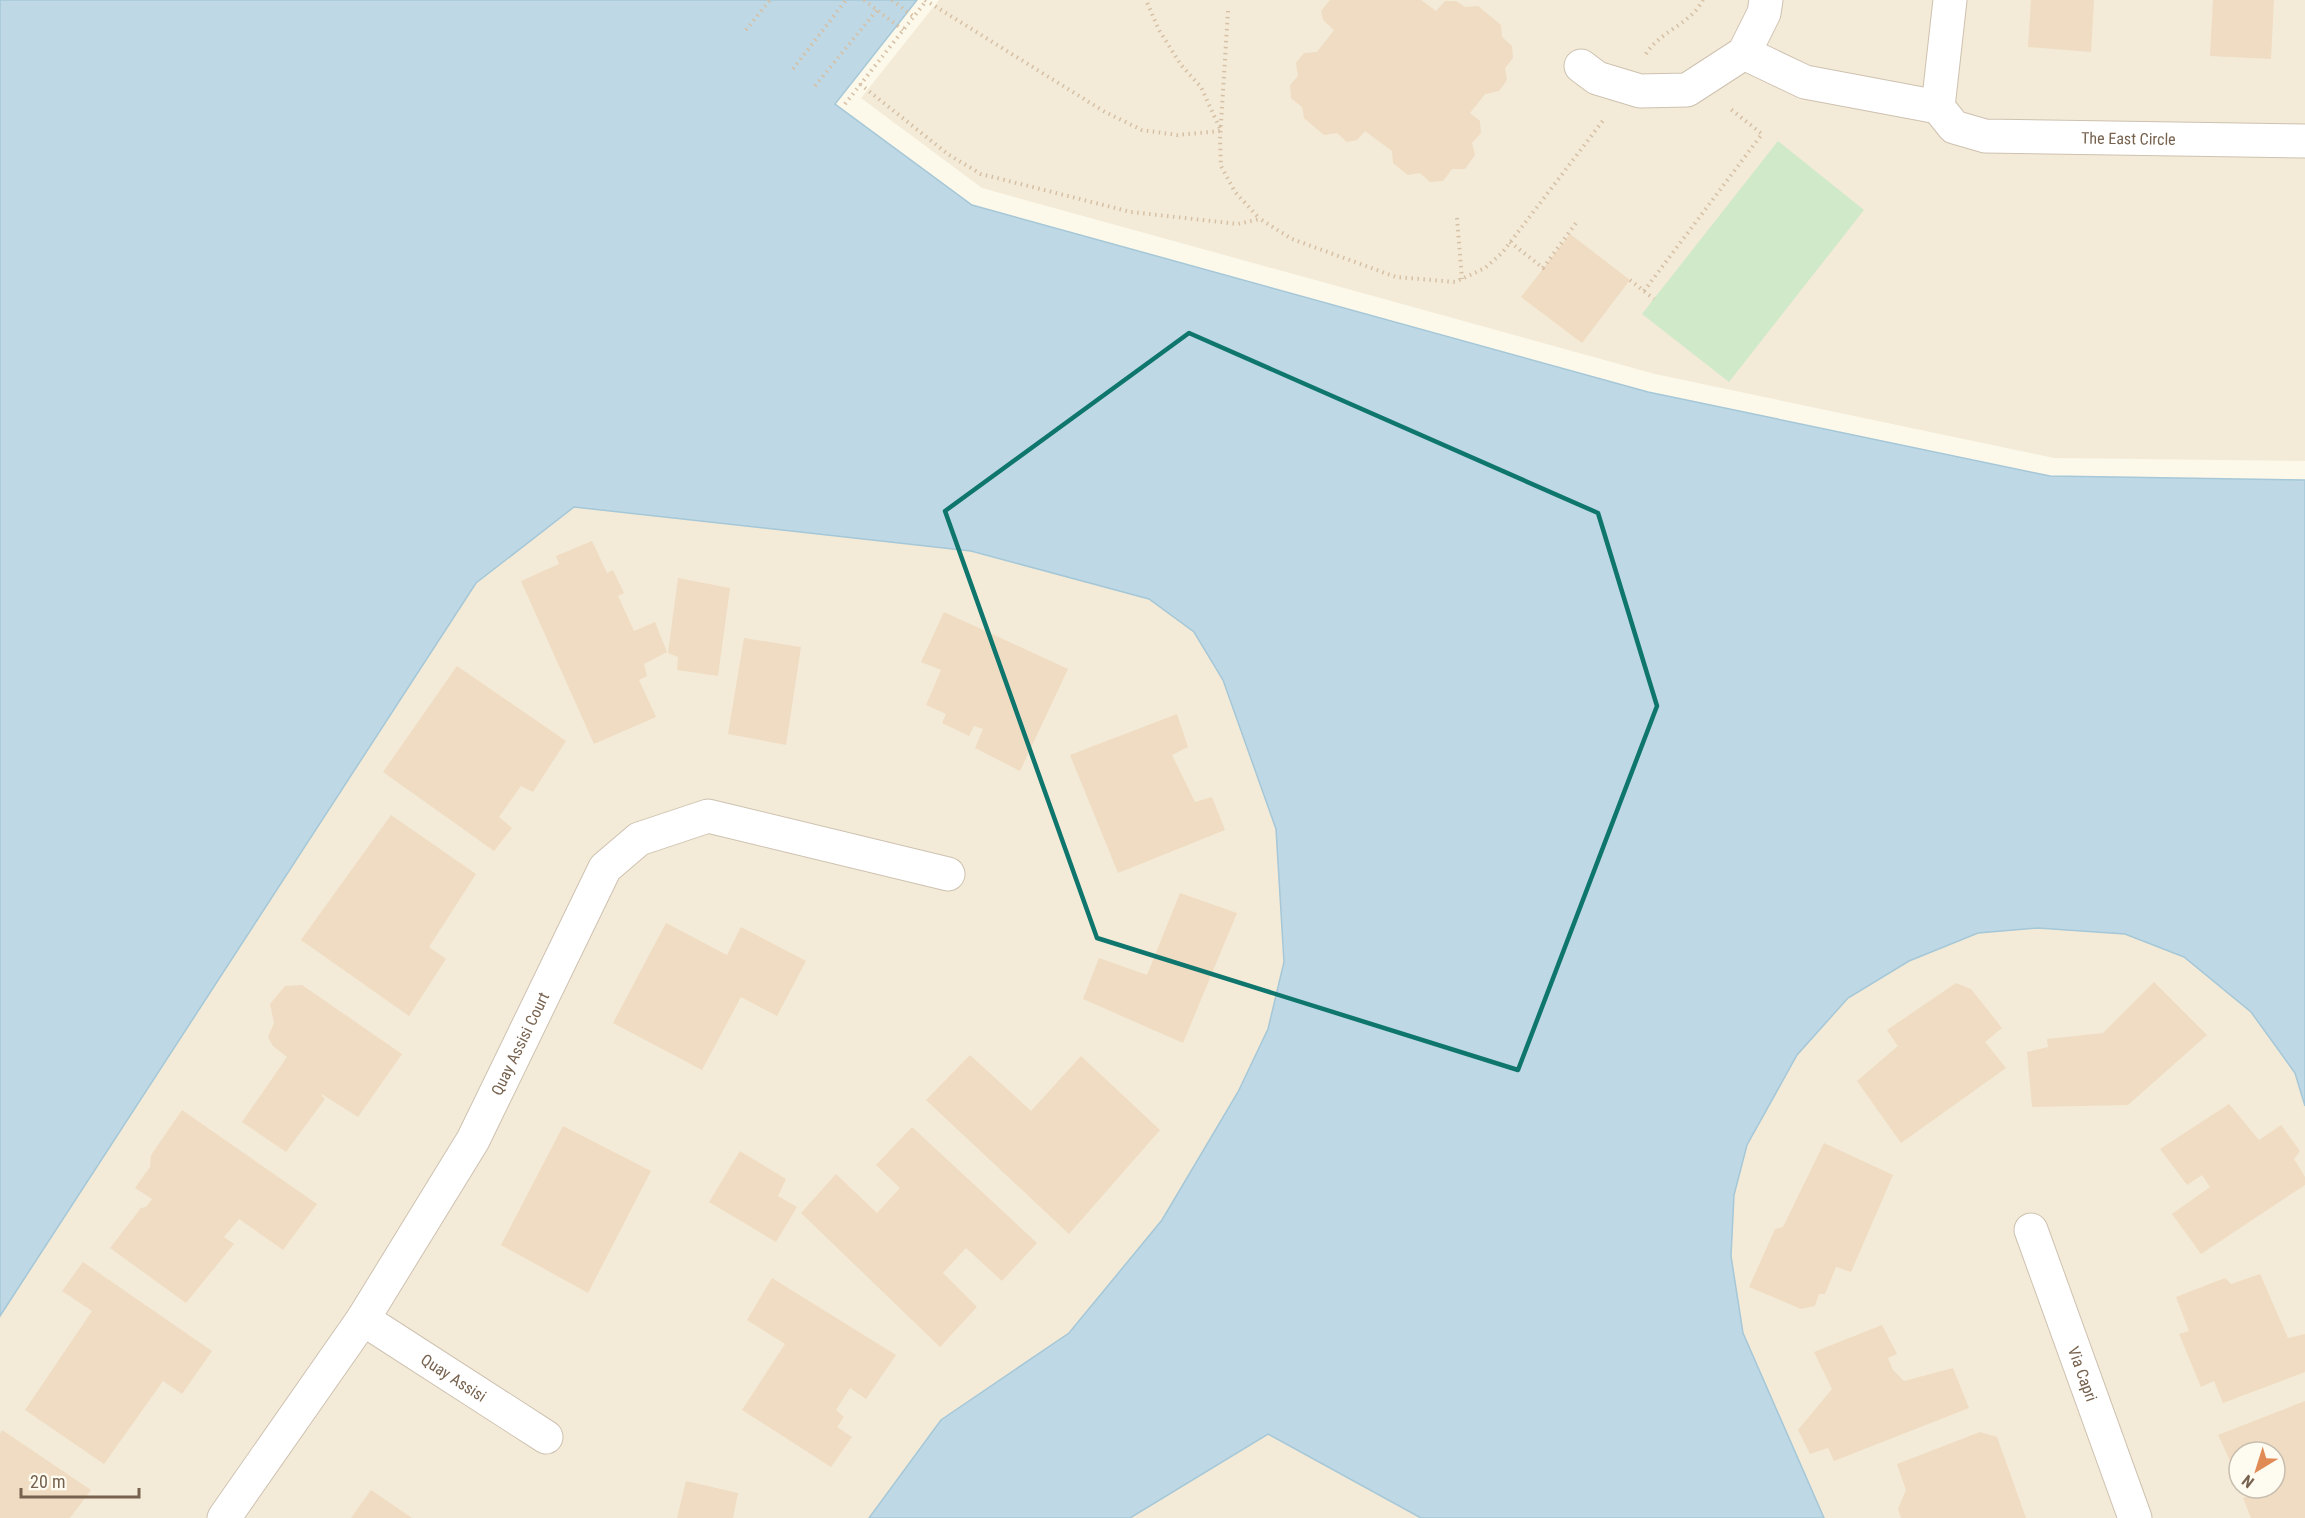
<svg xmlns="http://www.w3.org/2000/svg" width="2305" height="1518" font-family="'Roboto Condensed',sans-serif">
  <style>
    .residential { fill: #f3ebd8; fill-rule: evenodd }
    .green { fill: #d0e9c8 }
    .water { fill: #bed9e5; stroke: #a5c7d7; stroke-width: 1.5 }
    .building { fill: #f0dcc2 }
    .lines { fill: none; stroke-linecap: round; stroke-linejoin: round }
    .minor-casing { stroke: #cec1b0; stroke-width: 35 }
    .path { stroke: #d6c0a5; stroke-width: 4; stroke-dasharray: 1.5 4.5; stroke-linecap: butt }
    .minor { stroke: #fff; stroke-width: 33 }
    .marked { fill: none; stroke: #0f766e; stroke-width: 4.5; stroke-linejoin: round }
    .labels { text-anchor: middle; stroke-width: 4.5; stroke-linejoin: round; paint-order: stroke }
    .street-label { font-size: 16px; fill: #76624e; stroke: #fefbf0 }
  </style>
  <rect width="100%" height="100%" fill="#fcf8ea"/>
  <g class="residential">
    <polygon points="939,0 2305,0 2305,461 2054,458 1655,374 982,188 861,98"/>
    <polygon points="574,507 971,551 1149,599 1194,632 1223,680 1276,829 1284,962 1268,1029 1238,1092 1162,1220 1069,1333 941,1420 869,1518 0,1518 0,1316 476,583"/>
    <path d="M2038 928 2125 934 2184 957 2251 1012 2295 1073 2305 1106V1518H1824L1743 1333 1731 1256 1734 1195 1747 1145 1797 1055 1848 998 1909 961 1978 933ZM2239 1452H2275V1488H2239Z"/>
    <polygon points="1268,1434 1421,1518 1130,1518"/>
  </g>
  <polygon class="green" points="1778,141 1864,210 1729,382 1642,314"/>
  <polygon class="water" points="0,0 917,0 835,104 972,205 1648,392 2050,476 2305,480 2305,1106 2295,1073 2251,1012 2184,957 2125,934 2038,928 1978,933 1909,961 1848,998 1797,1055 1747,1145 1734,1195 1731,1256 1743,1333 1824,1518 1421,1518 1268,1434 1130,1518 869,1518 941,1420 1069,1333 1162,1220 1238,1092 1268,1029 1284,962 1276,829 1223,680 1194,632 1149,599 971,551 574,507 476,583 0,1316"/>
  <g class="building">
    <polygon points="1330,0 1421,0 1436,11 1445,1 1456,1 1465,7 1478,6 1501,25 1502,37 1512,46 1513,58 1505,68 1507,80 1499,91 1485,94 1470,113 1480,121 1481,133 1472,143 1475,155 1465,169 1452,169 1443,181 1430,182 1420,173 1408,175 1393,163 1392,151 1365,131 1357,140 1347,142 1337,133 1324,135 1304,118 1302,107 1291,98 1290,85 1298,76 1296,63 1304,53 1317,52 1334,30 1323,20 1321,11"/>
    <polygon points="2031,0 2094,0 2091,52 2028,47"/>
    <polygon points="2213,0 2274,0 2271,59 2210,56"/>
    <polygon points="1570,234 1630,280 1582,343 1521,297"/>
    <polygon points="592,541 607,573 613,570 624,593 618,596 634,631 655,622 667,652 644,664 647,676 639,680 656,717 594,744 521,581 559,564 556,556"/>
    <polygon points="678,578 730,588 718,676 677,670 678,657 668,653"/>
    <polygon points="944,612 1068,669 1020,771 975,748 983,729 974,726 969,736 942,723 946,714 926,705 941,670 921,662"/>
    <polygon points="744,638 801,647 786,745 728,734"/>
    <polygon points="457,666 566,741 533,792 521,786 499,817 512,828 494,851 383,772"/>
    <polygon points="1177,714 1188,747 1172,755 1195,802 1212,797 1225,830 1118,873 1070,755"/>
    <polygon points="391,815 476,874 429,947 446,959 409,1016 301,940"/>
    <polygon points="1180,893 1237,913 1183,1043 1083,999 1099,958 1147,975"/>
    <polygon points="666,923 727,955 741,927 806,961 777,1016 741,997 702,1070 613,1023"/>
    <polygon points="2154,982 2207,1035 2128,1105 2032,1107 2027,1052 2048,1047 2047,1039 2103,1033"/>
    <polygon points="1956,983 1971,989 2002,1028 1985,1042 2006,1068 1901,1143 1857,1081 1898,1046 1887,1030"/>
    <polygon points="302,985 402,1054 358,1117 320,1093 325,1099 286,1152 242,1122 287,1057 273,1046 268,1037 274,1023 270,1004 285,986"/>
    <polygon points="970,1055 1031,1111 1081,1056 1160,1130 1069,1234 926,1100"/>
    <polygon points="2229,1104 2259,1140 2281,1125 2300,1151 2294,1159 2305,1177 2305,1185 2201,1254 2172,1214 2210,1187 2202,1175 2187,1185 2160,1149"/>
    <polygon points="182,1110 317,1204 283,1250 239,1219 224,1237 234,1244 186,1303 110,1248 141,1208 146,1207 152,1199 135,1188 150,1167 151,1155"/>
    <polygon points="563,1126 651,1171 588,1293 501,1245"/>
    <polygon points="912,1127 1037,1243 1002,1281 966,1248 943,1273 977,1307 940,1347 801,1213 836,1174 877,1213 900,1188 876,1165"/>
    <polygon points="1824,1143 1893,1175 1851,1272 1836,1267 1825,1294 1819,1294 1815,1306 1801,1309 1749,1287 1775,1229 1783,1227"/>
    <polygon points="740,1151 786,1179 778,1196 797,1207 776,1242 709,1202"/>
    <polygon points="83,1262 212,1351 182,1394 163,1381 104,1464 25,1410 92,1311 62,1291"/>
    <polygon points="2260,1274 2288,1338 2305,1334 2305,1372 2223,1403 2214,1381 2201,1387 2179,1334 2189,1331 2176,1297 2225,1278 2231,1284"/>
    <polygon points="772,1278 896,1355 866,1399 850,1388 836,1410 844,1417 837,1427 852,1437 831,1467 742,1410 785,1344 747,1320"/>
    <polygon points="1882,1325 1897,1354 1888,1358 1893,1370 1904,1381 1953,1368 1969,1408 1834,1461 1828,1448 1810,1454 1798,1430 1832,1389 1814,1352"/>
    <polygon points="2305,1401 2305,1518 2251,1518 2243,1498 2268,1488 2275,1488 2275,1452 2239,1452 2239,1480 2218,1435"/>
    <polygon points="2,1430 91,1490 70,1518 0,1518 0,1434"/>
    <polygon points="1980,1432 1997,1437 2026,1518 1901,1518 1898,1509 1906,1490 1897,1464"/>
    <polygon points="686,1481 738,1493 733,1518 677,1518"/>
    <polygon points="371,1490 412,1518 351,1518"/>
  </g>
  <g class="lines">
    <defs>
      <g id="minor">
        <path id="s1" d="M1950 0 1938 107 1954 127 1985 136 2305 141"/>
        <polyline points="1744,53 1805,82 1938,107"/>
        <polyline points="1581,66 1597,78 1640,91 1687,90 1744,53 1764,13 1766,0"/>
        <path id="s2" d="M2031 1230 2135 1518"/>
        <path id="s3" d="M363 1319 546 1437"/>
        <path id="s4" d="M224 1518 363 1319 473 1140 605 868 639 839 708 816 948 874"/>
      </g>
    </defs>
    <use href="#minor" class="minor-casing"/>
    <g class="path">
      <polyline points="864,0 903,30"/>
      <polyline points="892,0 914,17"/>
      <polyline points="925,0 1105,112 1142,130 1177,135 1221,131 1201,87 1181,65 1159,30 1146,0"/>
      <polyline points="1228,11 1220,139 1221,166 1235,192 1259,218"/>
      <polyline points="746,30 770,0"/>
      <path d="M1646 54C1661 30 1690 25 1703 0"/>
      <polyline points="793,69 846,0"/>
      <polyline points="860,84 949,155 981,174 1131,212 1238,224 1260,219 1292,239 1396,277 1455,282 1485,268 1502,253 1605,118"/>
      <polyline points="815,86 877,10"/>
      <polyline points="845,104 926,1"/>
      <polyline points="1457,218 1462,279"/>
      <polyline points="1510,242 1543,268 1576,223"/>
      <polyline points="1630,280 1654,299"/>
      <polyline points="1644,291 1762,134 1728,107"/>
    </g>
    <use href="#minor" class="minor"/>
  </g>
  <path class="marked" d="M1189 333 1598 513 1657 706 1518 1070 1097 938 945 511Z"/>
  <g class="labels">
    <g class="street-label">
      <text dy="6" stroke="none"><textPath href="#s1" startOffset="309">The East Circle</textPath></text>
      <text dy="6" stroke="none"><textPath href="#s4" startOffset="560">Quay Assisi Court</textPath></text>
      <text dy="6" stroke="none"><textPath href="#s2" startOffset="153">Via Capri</textPath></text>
      <text dy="6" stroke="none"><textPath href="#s3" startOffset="108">Quay Assisi</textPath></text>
    </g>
  </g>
  <g transform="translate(2257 1470) rotate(218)"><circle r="28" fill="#fefbf0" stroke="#c8beaf" stroke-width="1.5"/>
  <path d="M0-4.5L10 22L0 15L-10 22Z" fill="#e08a55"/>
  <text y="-9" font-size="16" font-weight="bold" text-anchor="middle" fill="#76624e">N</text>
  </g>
  <path d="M21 1488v9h118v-9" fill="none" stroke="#76624e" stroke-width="3"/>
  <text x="30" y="1488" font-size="18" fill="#76624e" stroke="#fefbf0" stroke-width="4.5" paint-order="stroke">20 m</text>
</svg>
